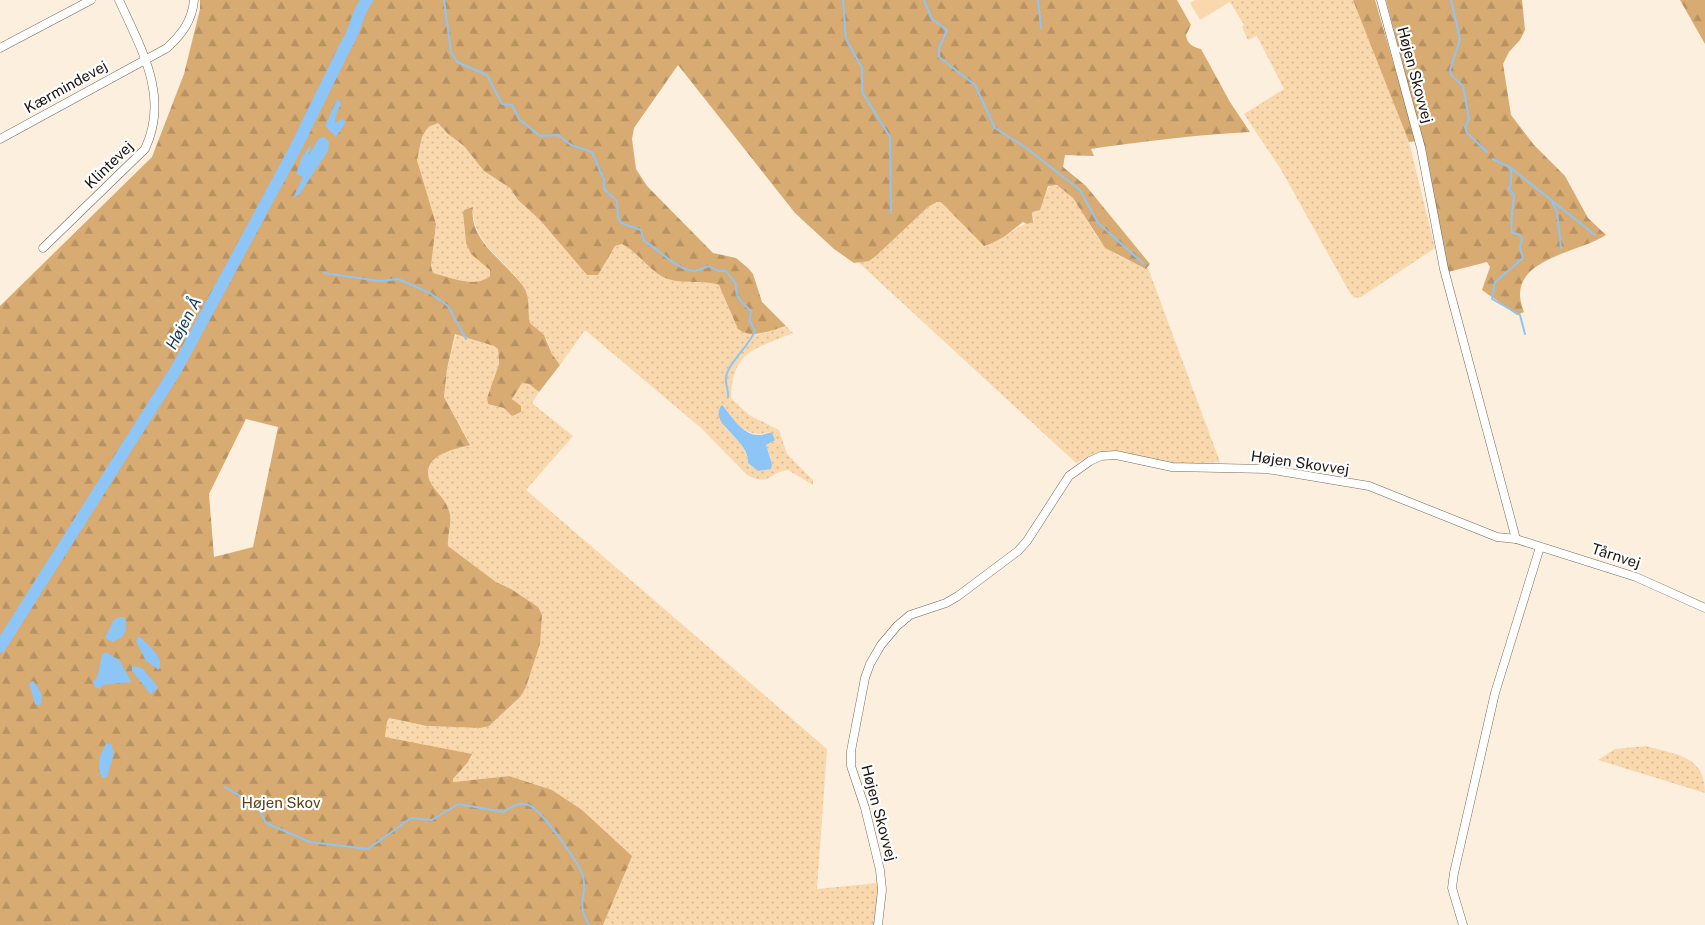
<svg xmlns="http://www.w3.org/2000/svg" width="1705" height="925" font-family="'Public Sans',sans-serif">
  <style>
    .grass { fill: url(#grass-dots); fill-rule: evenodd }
    .forest { fill: url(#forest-firs); fill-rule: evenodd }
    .pitch { fill: #fad8ad }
    .water { fill: #8dc5f6 }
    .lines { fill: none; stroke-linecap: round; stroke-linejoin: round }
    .stream { stroke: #8dc5f6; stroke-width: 2 }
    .river { stroke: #8dc5f6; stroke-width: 12 }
    .minor-casing { stroke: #74695a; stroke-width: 9 }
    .minor { stroke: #fff; stroke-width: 8 }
    .labels { text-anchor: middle; stroke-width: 4.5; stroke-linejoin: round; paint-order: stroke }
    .street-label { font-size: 15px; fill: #1b1610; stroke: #fff }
    .park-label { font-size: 15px; fill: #5c3e11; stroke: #fff }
    .water-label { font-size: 16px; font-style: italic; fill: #0f3a59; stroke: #fff }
  </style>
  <defs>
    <pattern id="grass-dots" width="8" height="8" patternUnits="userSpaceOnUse" patternTransform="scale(1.25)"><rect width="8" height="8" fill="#fad8ad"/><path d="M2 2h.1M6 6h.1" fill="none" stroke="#d6b994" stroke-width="1.8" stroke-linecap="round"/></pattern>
    <pattern id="forest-firs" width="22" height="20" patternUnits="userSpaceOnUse" patternTransform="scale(1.25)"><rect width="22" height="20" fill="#d7ab72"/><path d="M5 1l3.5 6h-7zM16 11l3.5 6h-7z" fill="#b89262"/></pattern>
  </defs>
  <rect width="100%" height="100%" fill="#fdefde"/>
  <g class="grass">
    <polygon points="1233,0 1353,0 1356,3 1409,142 1435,248 1361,297 1355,298 1350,293 1280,168 1244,114 1284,89 1257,36 1248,40 1242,27 1244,25 1230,2"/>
    <path d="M438 122 448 134 464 146 484 171 510 188 518 200 540 220 587 275 600 268 615 246 622 244C637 252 647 267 661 276 679 286 701 279 719 285L723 292 757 335 786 326 793 333C756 349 732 350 731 398L749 415 779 430 787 454 813 480V485L788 470C769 472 770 487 747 475L701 428 585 330 560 365 552 354 547 340 530 323C527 310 530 298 523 286 505 258 474 246 473 210L463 217 466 243 490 270V276C474 289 451 277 433 273L431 266 436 224 417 160 422 137 428 127ZM726 409C735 425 750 439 769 432L766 445 772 464 766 470 758 471 749 461 741 442 725 428Z"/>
    <path d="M1051 185C1072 184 1088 225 1100 241 1110 255 1132 261 1146 269L1148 268 1220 462 1183 464 1161 462 1112 451 1097 453 1076 463 858 262 869 261 876 256 928 207 937 202H941L984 246C1005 240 1014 226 1034 221L1032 211H1037C1042 204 1046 189 1051 185Z"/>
    <path d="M456 334 494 346 498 349 499 364 487 398 505 408 512 416 521 412V406L513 401V396L522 383 529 384 539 392 532 403 573 436 526 490 827 749 817 889 878 883 879 892 874 925H603L617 890 557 793 509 776 453 782V779L472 757 385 737 387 722 389 718 427 726 480 728 526 687 540 644 511 589 496 582 448 546C447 534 453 523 449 511 446 500 438 494 432 485 416 458 452 449 470 444L444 397 447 369Z"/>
    <path d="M1646 746C1676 755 1705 755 1705 793L1598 760 1615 749Z"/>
  </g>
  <g class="forest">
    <path d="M200 0H1177L1191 25 1186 35C1187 44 1193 47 1201 49L1230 102 1250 132C1196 135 1144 141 1091 149L1094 156H1092L1065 155 1063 167 1086 186 1150 264 1146 269 1105 248 1073 198 1057 185 1048 186 1040 210 1032 212 1033 222 1027 224 1023 222C1010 232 1001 241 984 246L941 202H937L928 207 876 256 869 261 854 263 834 249 795 213 678 65 634 128 632 139 636 169 647 186 713 253 736 258 748 268 753 274 762 302 786 326C771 330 752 340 738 329L719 285C701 279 679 286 661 276 647 267 637 252 622 244L615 246 598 275H587L540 220 518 200 510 188 484 171 464 146 448 134 438 123 428 127 422 137 417 160 436 224 431 266 433 273C451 277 474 289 490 276V270L471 254 466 243 463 213 464 210 473 207C468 241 506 262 523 286 531 298 527 310 530 323L544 335 552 354 560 365 539 392 529 384 522 383 512 399 521 406V412L512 416 504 408 488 404 487 398 499 364 498 349 494 346 455 334 447 369 444 397 470 445C452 449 416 458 432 485 438 494 446 500 449 511 453 523 447 534 448 546L496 582 511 589 538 607 542 615 540 644 526 687 520 697 489 726 480 728 427 726 389 718 387 722 385 737 472 754 468 762 453 779V782L509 776 552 790 582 810 632 856 603 925H0V306L152 157 184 74 200 9ZM246 419 278 427 253 547 214 557 209 494Z"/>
    <polygon points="1353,0 1375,0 1416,141 1409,142"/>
    <path d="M1386 0H1522L1525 30 1520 40 1509 52 1503 64 1511 115 1534 145 1565 176 1588 218 1606 235C1577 254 1502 259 1524 312L1517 315 1482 290 1490 267 1487 262 1448 272 1422 139Z"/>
    <polygon points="1680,0 1705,0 1705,44"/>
  </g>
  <polygon class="pitch" points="1195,0 1233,0 1200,20 1190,3"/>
  <g class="water">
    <polygon points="337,99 341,103 335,118 335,123 342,119 346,122 336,137 325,126"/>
    <polygon points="325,137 329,142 328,151 299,195 293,198 303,177 296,174 302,157 311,144 309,155 319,138"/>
    <path d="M722 405C732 416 742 436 760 435 765 435 768 432 772 433L775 440 766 445 772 464 771 469 758 471 748 463C750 439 706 423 722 405Z"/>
    <polygon points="118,617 125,617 126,631 121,638 112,642 105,638 113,621"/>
    <path d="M139 636C147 644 165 657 159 670L146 661 136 641Z"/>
    <polygon points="106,652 119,660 132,682 102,685 100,689 95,687 93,681 97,678 102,655"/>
    <polygon points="132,666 142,668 158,687 151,695 132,671"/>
    <path d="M33 681C39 688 45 697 40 706L35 704 29 683Z"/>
    <path d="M106 744H111L114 753 107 777 102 778C96 766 99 755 106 744Z"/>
  </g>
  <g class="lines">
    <g class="stream">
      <path d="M444 0 451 52 457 62 487 75 502 104 512 105 519 119 540 136 558 135 571 145 592 152 604 180V189L617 201 618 217 621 223 641 230 644 241C659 249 675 269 694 271 698 271 705 267 709 266L718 271H726L736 284C734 296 743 304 751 311L750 321 755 331C749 346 727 364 726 378 725 384 729 391 728 397"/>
      <polyline points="843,0 846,39 862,68 862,92 890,137 891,213"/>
      <polyline points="924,0 932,19 947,30 939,48 939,57 975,85 995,128 1025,147 1080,190 1098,223 1144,264"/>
      <polyline points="1038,0 1041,28"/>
      <polyline points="1451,0 1460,39 1450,70 1451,75 1463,86 1469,119 1465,127 1467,133 1487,152"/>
      <polyline points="1493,159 1511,168 1595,235"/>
      <path d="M1511 168V185L1508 189 1514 195C1513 208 1510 221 1512 233L1518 234 1522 238 1520 248 1523 258 1495 282 1492 299 1520 315 1525 334"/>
      <polyline points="1552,202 1557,212 1561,248"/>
      <polyline points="324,273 379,281 398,279 430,293 448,306 466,339"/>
      <path d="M225 787 258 807 266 823 310 842 368 849 411 818 432 820 458 804 504 812C512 806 522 800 532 807 543 813 580 864 583 876 588 896 575 902 589 925"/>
    </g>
    <path class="river" d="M0 647 177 368 295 149 346 45C356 31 355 16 367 0"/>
    <defs>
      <g id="minor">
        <polyline points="0,48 91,0"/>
        <path d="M0 139 167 48C182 34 192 21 194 0"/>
        <path d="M43 248 145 149C170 96 141 49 119 0"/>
        <polyline points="1516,539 1636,577 1705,608"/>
        <polyline points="878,925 882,890 880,870 865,808 851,766 851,751 865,678 870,664 881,645 897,626 910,615 946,603 958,596 1018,551 1027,541 1069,476 1090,461 1101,456 1116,455 1172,467 1267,469 1369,486 1497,537 1516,539 1444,269 1421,148 1381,0"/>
        <polyline points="1463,925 1452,888 1454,873 1495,693 1540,547"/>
      </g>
    </defs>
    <use href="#minor" class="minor-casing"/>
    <use href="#minor" class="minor"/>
  </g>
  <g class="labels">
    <g class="street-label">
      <text transform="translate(1415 75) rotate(75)" y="5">Højen Skovvej</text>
      <text transform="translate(66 87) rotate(-29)" y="5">Kærmindevej</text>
      <text transform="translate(109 165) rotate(-44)" y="5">Klintevej</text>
      <text transform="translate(1300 463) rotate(8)" y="5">Højen Skovvej</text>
      <text transform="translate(1616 556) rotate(18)" y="5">Tårnvej</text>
      <text transform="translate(879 813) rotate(75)" y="5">Højen Skovvej</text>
    </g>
    <g class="park-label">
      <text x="281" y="808">Højen Skov</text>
    </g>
    <g class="water-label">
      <text transform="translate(183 323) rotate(-62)" y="6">Højen Å</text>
    </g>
  </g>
</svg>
